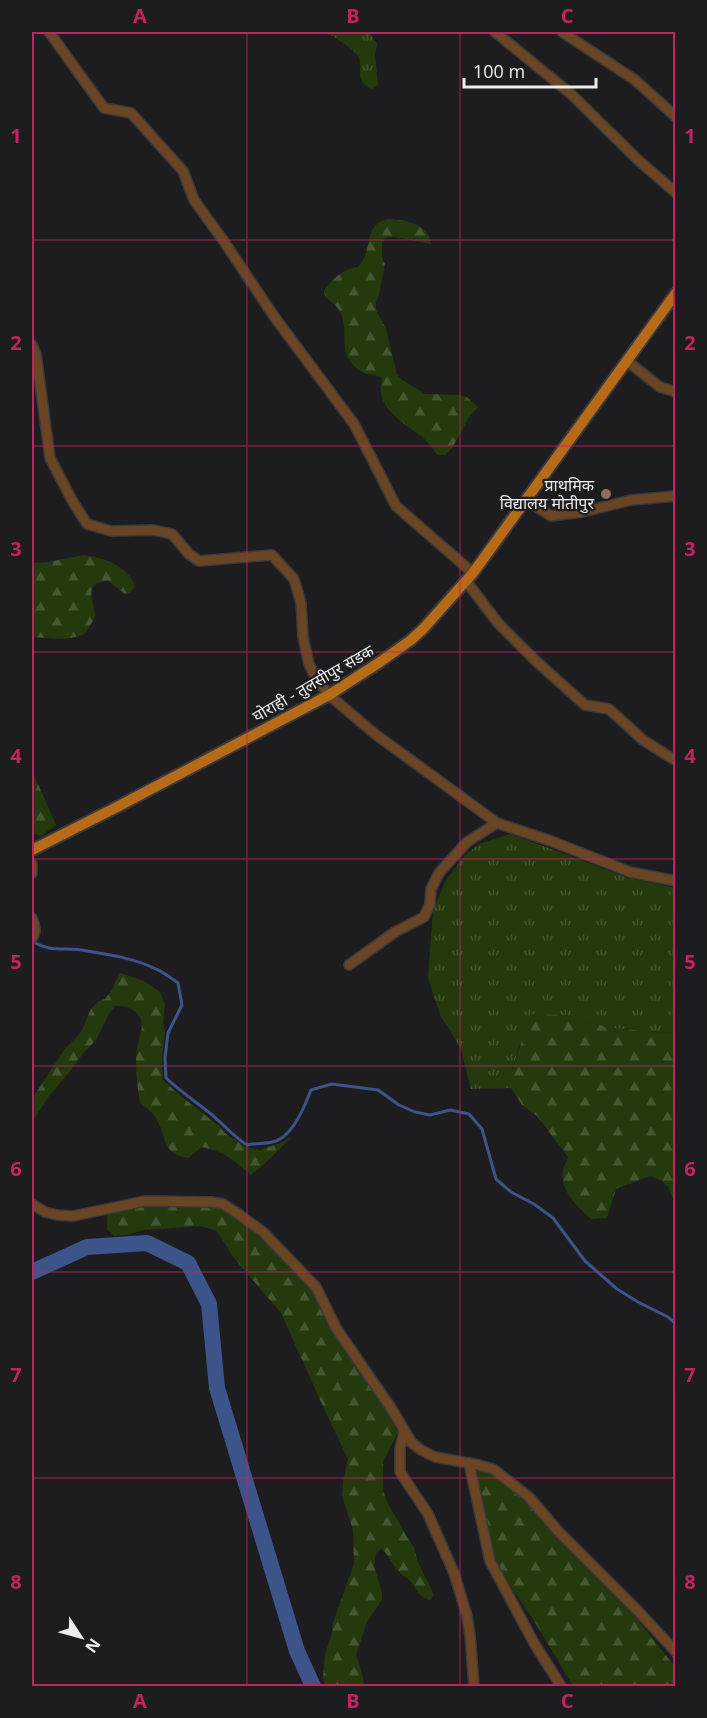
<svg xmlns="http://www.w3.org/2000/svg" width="707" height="1718" font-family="'Open Sans','Noto Sans Devanagari',sans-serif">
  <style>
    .grass { fill: url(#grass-tufts) }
    .forest { fill: url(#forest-firs) }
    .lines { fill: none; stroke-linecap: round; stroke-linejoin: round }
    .stream { stroke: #3c548a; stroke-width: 3 }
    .river { stroke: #3c548a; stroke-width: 16 }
    .minor-casing { stroke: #3a393c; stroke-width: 12 }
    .major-casing { stroke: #3a393c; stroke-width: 14 }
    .minor { stroke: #6a4524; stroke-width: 9 }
    .major { stroke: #b76a18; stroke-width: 10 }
    .grid { fill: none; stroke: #c42362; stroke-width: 1.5; stroke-opacity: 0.55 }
    .education-dot { fill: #8d6e63; stroke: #1d1c1f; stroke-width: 2 }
    .labels { text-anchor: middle; stroke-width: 4.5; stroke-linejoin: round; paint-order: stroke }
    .poi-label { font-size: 16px; fill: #eeedef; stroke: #1d1c1f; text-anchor: end }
    .street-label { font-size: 16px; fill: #eeedef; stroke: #1d1c1f }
    .neatline { fill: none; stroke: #c42362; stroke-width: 2 }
    .grid-label { font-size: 20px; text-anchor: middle; font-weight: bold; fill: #c42362 }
  </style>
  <defs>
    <pattern id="grass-tufts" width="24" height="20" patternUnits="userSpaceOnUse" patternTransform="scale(1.5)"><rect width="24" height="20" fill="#243a0d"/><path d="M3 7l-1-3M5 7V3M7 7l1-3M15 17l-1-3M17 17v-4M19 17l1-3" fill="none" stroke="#445731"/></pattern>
    <pattern id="forest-firs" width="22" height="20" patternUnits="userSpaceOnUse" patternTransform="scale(1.5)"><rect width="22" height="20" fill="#243a0d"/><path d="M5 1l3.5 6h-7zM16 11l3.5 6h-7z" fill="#445731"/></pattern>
  </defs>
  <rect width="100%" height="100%" fill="#1d1c1f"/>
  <g class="grass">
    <path d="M326 32H369L377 44 375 55 378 85 372 89C352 80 365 69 358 56 353 48 334 37 326 32Z"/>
    <polygon points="510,834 549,848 628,878 675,888 675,1032 669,1033 609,1028 566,1015 520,1044 511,1073 511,1088 471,1089 461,1050 450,1030 441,1017 428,978 433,911 446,880 465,855 479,844"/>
  </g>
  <g class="forest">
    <path d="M386 219C403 219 429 223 431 244L395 237H387L382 242V258L385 264 379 295 376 302V310L386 329 397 374 401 379 425 394 461 395 468 398 478 407C463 421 460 440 446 455H439C433 450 429 443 422 437 410 428 381 410 381 392 380 387 382 383 382 378 374 374 367 375 360 371 334 353 352 332 339 310 336 305 330 301 325 297L324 290C333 279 343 268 358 267 374 249 362 228 386 219Z"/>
    <path d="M84 555C104 558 127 565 135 586L131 592 125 594 108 581C82 583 94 600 95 614 95 618 92 623 89 627 87 631 84 635 79 636 64 641 47 638 32 637V563L48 562Z"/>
    <polygon points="32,772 39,786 56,825 41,836 32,833"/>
    <path d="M120 973 144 981 160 992 165 1004 163 1023 165 1032 162 1058 163 1080 182 1097 219 1126 225 1133 246 1147 260 1150 280 1143 292 1137 263 1165 251 1175C232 1159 227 1153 202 1147L188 1158C161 1153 168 1140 157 1120 154 1113 146 1108 140 1103 137 1084 134 1062 138 1043 140 1033 145 1025 139 1016 134 1007 124 1006 115 1006L109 1014 96 1040 84 1052 71 1070 49 1096 32 1122V1099L64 1050 81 1032 91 1009 99 1001 105 999 111 991Z"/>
    <path d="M531 1014 566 1015 609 1028 669 1033 675 1032V1203L668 1187 662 1181 650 1176 616 1189 607 1218 591 1219C578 1207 559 1190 563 1170 564 1166 567 1161 568 1157L537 1116 522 1105 511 1088V1073Z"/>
    <path d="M197 1205 223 1209 245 1223 314 1292 332 1333 385 1408 398 1432 383 1462V1490L388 1504 414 1548 418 1562 434 1595 430 1600C418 1597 417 1589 410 1581 407 1578 402 1575 399 1572 392 1565 389 1555 382 1549L376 1553 374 1566 382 1593V1600L367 1622 356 1655 363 1676 364 1686H325L323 1677 325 1654 331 1637 333 1623 354 1564 353 1530 342 1496 343 1481 348 1459 320 1400 281 1313 234 1258 217 1231 201 1226 143 1230 126 1235 114 1236 107 1229V1215C118 1204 179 1206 197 1205Z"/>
    <polygon points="476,1468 492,1472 529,1502 553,1534 626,1605 675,1667 675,1686 573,1686 533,1619 493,1561 484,1517"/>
  </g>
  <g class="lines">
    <path class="stream" d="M32 941C52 953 61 947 81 950 106 954 135 958 158 970 165 973 172 979 178 983L182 1005 168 1033 165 1058 166 1078C180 1091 196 1102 211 1114 223 1124 233 1136 247 1145 256 1143 268 1144 276 1141 293 1135 305 1106 311 1090L332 1084 378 1090 399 1105 415 1112 430 1115 450 1110 469 1114 482 1129 496 1179 511 1192 534 1204 553 1218 585 1261 617 1289 638 1302 668 1317 676 1324"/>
    <polyline class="river" points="32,1272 87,1247 147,1243 188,1263 209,1304 217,1388 297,1651 313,1686"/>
    <defs>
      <g id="minor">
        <polyline points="49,32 104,108 131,113 183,171 194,200 223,240 273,315 354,424 396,506 473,573"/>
        <polyline points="495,32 571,94 637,159 676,193"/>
        <polyline points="562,32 635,80 676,117"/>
        <polyline points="32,345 36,354 50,458 73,502 87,524 111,531 153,530 172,534 189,554 199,561 272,555 294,579 301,603 303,637 309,664 316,679 329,695 375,734 497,823 551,841 630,872 676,881"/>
        <polyline points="627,361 660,387 676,392"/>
        <polyline points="526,500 551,516 582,512 631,500 676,496"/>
        <polyline points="466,581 498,623 536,661 585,705 609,709 643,740 673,759 676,759"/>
        <polyline points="32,864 32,873"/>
        <path d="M32 918C35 926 37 931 32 938"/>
        <polyline points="349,965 395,932 424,917 430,904 431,889 439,873 467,842 497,823"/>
        <polyline points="32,1204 45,1212 57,1215 73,1216 145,1201 211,1202 223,1204 237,1213 263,1232 316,1287 336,1328 391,1408 412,1443 421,1450 435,1457 479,1465 493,1469 529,1497 558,1531 638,1611 676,1652"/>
        <polyline points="404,1431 400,1449 400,1472 428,1514 454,1573 467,1616 470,1635 474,1686"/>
        <polyline points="469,1463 490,1561 534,1643 561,1686"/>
      </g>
      <polyline id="major" points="32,850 117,807 329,695 380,662 411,640 423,629 473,573 676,293"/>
    </defs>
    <use href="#minor" class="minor-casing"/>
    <use href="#major" class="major-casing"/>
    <use href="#minor" class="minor"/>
    <use href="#major" class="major"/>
  </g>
  <path class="grid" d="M247 32V1686M460 32V1686M32 240H676M32 446H676M32 652H676M32 859H676M32 1066H676M32 1272H676M32 1478H676"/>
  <circle class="education-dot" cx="606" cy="494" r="6"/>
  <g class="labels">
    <g class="poi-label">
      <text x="594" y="491">प्राथमिक<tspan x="594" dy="18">विद्यालय मोतीपुर</tspan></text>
    </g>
    <g class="street-label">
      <text transform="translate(313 683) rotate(-30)" y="6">घोराही - तुलसीपुर सडक</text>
    </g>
  </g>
  <rect width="707" height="1718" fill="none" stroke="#1d1c1f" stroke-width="66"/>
  <g transform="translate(81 1637) rotate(126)" stroke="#1d1c1f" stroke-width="4.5" paint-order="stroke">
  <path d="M0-4.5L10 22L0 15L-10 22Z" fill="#eeedef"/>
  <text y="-9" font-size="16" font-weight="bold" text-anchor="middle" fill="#eeedef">N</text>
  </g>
  <path d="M464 78v9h132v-9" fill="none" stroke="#eeedef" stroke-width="3"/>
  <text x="473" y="78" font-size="18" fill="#eeedef" stroke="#1d1c1f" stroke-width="4.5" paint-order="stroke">100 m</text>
  <rect x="33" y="33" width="641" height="1652" class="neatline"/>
  <g class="grid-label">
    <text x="140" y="23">A</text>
    <text x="353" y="23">B</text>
    <text x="567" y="23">C</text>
    <text x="16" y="143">1</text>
    <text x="690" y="143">1</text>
    <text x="16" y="350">2</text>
    <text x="690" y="350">2</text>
    <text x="16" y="556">3</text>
    <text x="690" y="556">3</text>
    <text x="16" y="763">4</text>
    <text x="690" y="763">4</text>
    <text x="16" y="969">5</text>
    <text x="690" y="969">5</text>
    <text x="16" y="1176">6</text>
    <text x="690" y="1176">6</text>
    <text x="16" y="1382">7</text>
    <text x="690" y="1382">7</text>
    <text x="16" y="1589">8</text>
    <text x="690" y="1589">8</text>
    <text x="140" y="1708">A</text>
    <text x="353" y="1708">B</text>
    <text x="567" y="1708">C</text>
  </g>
</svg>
